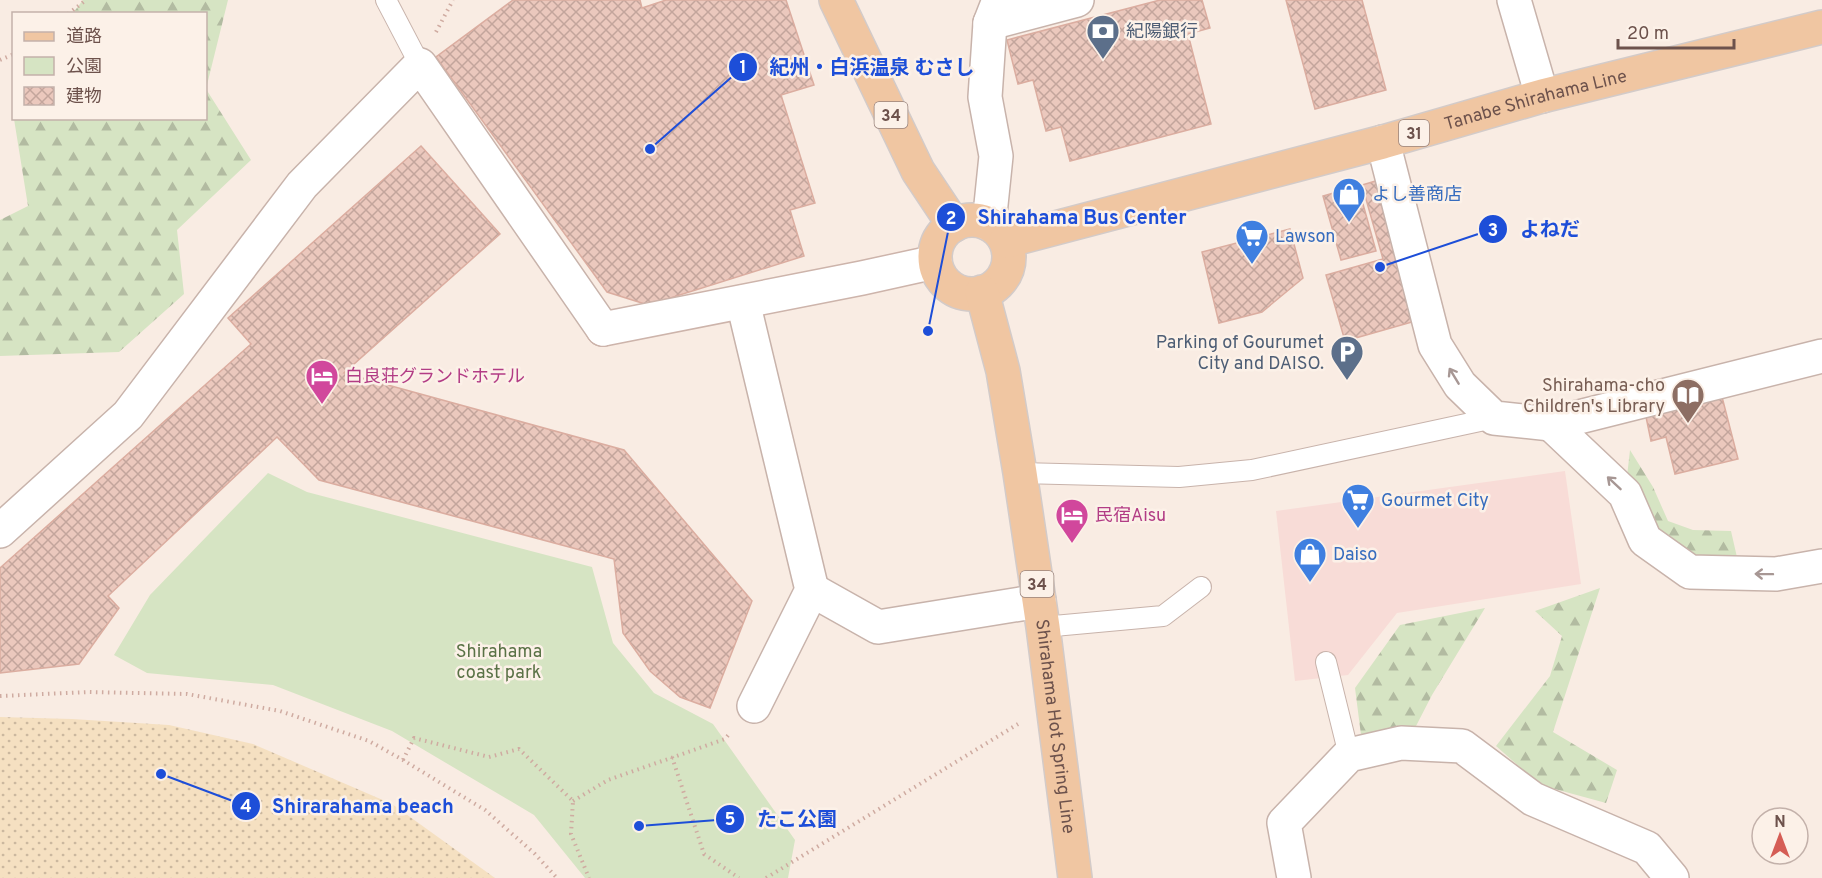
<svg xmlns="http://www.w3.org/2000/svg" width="1822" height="878" font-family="Overpass,'Noto Sans JP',sans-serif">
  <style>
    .commercial { fill: #f8dcd7 }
    .forest { fill: url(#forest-firs) }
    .sand { fill: url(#sand-dots) }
    .green { fill: #d6e4c3 }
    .building { fill: url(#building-cross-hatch); stroke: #dbada0; stroke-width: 1.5 }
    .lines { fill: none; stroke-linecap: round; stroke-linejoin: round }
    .lane-casing { stroke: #c8b3ab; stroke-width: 22 }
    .street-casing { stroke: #c8b3ab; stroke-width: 36 }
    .secondary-casing { stroke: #cdb4ab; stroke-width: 36 }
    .primary-casing { stroke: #d3cbc9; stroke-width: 36 }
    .path { stroke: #cfaba1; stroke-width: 4; stroke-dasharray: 1.5 4.5; stroke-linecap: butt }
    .lane { stroke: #fff; stroke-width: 20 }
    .street { stroke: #fff; stroke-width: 33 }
    .secondary { stroke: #fff; stroke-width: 33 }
    .primary { stroke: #f0c6a2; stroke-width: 33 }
    .oneway { stroke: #a79794 }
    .labels { text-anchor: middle; stroke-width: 5; stroke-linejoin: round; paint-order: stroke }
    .shield { fill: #fcf1e8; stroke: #98827b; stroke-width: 1.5 }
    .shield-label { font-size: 16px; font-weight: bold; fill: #6d524c }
    .service-label { font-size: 18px; fill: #4e5e75; stroke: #fcf1e8; text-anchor: start }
    .street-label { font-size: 18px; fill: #6d524c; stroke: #fcf1e8 }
    .shop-label { font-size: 18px; fill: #366cbe; stroke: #fcf1e8; text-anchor: start }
    .hotel-label { font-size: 18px; fill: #b23c85; stroke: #fcf1e8; text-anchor: start }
    .education-label { font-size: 18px; fill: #785e54; stroke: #fcf1e8; text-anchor: end }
    .park-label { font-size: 18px; fill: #5a7246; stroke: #fcf1e8 }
    .leader { fill: none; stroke: #1d4ed8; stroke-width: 2 }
    .callout-dot { fill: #1d4ed8; stroke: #fcf1e8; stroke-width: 2 }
    .mark-label { font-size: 18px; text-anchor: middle; font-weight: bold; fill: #fff }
    .callout-label { font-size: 20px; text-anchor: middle; font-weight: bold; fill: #1d4ed8; stroke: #fcf1e8; stroke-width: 5; stroke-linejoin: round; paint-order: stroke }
  </style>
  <defs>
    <pattern id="forest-firs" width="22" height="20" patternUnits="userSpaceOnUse" patternTransform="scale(1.5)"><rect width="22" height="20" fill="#d6e4c3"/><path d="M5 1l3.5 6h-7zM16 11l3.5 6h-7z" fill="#b2bba1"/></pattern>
    <pattern id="sand-dots" width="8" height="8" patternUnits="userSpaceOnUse" patternTransform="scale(1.5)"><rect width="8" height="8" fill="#f5e0c1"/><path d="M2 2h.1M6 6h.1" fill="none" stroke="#cbb89f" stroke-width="1.8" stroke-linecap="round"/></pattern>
    <pattern id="building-cross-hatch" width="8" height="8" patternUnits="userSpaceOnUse" patternTransform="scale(1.5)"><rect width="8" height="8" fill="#ebc8bd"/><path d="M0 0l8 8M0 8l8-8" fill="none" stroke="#c3a59c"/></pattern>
  </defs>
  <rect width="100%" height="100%" fill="#f9ece3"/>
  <polygon class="commercial" points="1565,471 1581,584 1397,613 1348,675 1295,681 1276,511"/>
  <g class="forest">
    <polygon points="83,0 228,0 206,89 251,160 177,230 184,294 119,352 0,356 0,220 28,206 14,119 206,118 206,14 73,13"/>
    <polygon points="1630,450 1653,487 1668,521 1693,530 1731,531 1739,566 1690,572 1625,494"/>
    <polygon points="1600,588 1553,732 1617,770 1606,803 1540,785 1496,746 1550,676 1562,636 1535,611"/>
    <polygon points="1485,608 1432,695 1415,728 1361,735 1355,688 1400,625"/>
  </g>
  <polygon class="sand" points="0,717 72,719 169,725 253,744 392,804 495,878 0,878"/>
  <polygon class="green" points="268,473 307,492 592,567 613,643 654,693 713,724 795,840 788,878 585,878 534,815 392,731 273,685 147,673 114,655 150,595"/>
  <g class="building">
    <polygon points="513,0 640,0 642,8 666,0 786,0 814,85 781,95 815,203 790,210 804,256 648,305 607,292 436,57"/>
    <polygon points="1160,0 1202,0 1210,28 1188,34 1211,124 1070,161 1061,127 1046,131 1033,80 1018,84 1007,40"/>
    <polygon points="1286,0 1362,0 1386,90 1315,109"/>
    <polygon points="421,146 500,234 344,373 624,450 752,601 710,708 680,697 650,671 623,633 614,559 319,480 277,437 108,596 119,608 79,664 0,673 0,568 251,344 228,318"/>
    <polygon points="1379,180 1419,320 1345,341 1326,275 1383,259 1362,185"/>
    <polygon points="1358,186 1376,251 1341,260 1323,196"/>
    <polygon points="1290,229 1303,278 1262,312 1219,323 1202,252"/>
    <polygon points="1721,393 1738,459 1675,474 1666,437 1651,441 1645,412"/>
  </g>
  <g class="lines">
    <defs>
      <g id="lane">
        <polyline points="386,0 420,65"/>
        <polyline points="1020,473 1179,477 1252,470 1494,418"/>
        <polyline points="1043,627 1163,616 1201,587"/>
        <polyline points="1326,662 1349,755"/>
      </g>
      <g id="street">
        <polyline points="1514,0 1542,96"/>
        <polyline points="990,23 1077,0"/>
        <polyline points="1383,142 1435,345 1460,385 1494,418 1551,424 1822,356"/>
        <polyline points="989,224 996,156 985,97 990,23 999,0"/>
        <polyline points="743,302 812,590 754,706"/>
        <polyline points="1551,424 1625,494 1645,540 1690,572 1776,574 1822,566"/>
        <polyline points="0,531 128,415 302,185 420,65 603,329"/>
        <polyline points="812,590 878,627 1039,601"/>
        <polyline points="1294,878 1284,823 1349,755 1401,743 1462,746 1533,799 1647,848 1672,878"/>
      </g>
      <polyline id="secondary" points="603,329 862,278 935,262"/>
      <g id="primary">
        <polyline points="836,0 918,171 954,225"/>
        <circle cx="972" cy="257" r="37"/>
        <path id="s1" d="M1006 241 1383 142 1542 96 1822 27"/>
        <path id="s2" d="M982 292 1003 371 1020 473 1043 627 1075 878"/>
      </g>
    </defs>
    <use href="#lane" class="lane-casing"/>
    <use href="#street" class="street-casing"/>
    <use href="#secondary" class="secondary-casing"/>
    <use href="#primary" class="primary-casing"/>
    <g class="path">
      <polyline points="68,14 86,0"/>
      <polyline points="436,32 453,0"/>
      <polyline points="0,60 14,54"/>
      <polyline points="0,696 89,692 187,694 280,711 369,741 403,760 485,810 535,854 557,878"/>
      <polyline points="672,757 704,854 739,878"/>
      <polyline points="403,760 414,738 489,757 519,749 573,801 571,834 589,878"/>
      <polyline points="573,801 608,780 725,739 731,732"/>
      <polyline points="766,878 1018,724"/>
    </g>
    <use href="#lane" class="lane"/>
    <use href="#street" class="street"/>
    <use href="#secondary" class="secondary"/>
    <use href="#primary" class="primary"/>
  </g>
  <defs><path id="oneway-shaft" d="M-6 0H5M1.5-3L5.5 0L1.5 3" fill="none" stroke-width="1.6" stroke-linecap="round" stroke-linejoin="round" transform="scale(1.5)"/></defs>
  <g class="oneway">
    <use href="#oneway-shaft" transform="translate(1454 376) rotate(-121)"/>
    <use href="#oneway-shaft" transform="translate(1614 483) rotate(-137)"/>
    <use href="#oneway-shaft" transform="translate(1764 574) rotate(-179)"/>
  </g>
  <defs>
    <symbol id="bank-pin" viewBox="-11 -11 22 30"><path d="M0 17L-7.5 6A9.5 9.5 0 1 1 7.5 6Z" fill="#5c6f8a" stroke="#fcf1e8"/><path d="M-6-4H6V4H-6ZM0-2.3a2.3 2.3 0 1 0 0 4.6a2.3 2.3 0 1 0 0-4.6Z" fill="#fff"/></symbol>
    <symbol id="shop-pin" viewBox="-11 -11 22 30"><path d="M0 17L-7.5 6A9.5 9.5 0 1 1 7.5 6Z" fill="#3f7fe0" stroke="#fcf1e8"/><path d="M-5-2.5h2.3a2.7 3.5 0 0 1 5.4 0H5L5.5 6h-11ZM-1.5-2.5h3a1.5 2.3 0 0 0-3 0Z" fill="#fff"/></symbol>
    <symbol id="supermarket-pin" viewBox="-11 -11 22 30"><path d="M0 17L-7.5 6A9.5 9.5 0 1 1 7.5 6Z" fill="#3f7fe0" stroke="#fcf1e8"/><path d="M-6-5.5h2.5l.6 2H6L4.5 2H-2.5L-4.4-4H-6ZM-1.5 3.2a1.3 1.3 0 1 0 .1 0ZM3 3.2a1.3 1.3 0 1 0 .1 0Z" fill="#fff"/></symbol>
    <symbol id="parking-pin" viewBox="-11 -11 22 30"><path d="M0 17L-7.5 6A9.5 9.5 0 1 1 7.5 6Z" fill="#5c6f8a" stroke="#fcf1e8"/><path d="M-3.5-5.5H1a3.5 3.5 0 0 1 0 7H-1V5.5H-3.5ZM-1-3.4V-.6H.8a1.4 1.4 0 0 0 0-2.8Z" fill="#fff"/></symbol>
    <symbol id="hotel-pin" viewBox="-11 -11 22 30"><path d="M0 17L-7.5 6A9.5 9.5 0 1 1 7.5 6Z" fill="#d1479c" stroke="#fcf1e8"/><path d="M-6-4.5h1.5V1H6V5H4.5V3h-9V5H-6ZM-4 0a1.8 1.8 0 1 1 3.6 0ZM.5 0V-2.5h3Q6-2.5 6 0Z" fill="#fff"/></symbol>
    <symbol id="library-pin" viewBox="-11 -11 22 30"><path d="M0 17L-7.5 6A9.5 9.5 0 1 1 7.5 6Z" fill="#8d6e63" stroke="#fcf1e8"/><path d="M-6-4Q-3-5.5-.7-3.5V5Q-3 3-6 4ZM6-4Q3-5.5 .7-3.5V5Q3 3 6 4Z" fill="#fff"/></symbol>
  </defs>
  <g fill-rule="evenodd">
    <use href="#bank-pin" x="1084" y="12" width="38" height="52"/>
    <use href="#shop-pin" x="1330" y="175" width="38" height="52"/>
    <use href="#supermarket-pin" x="1233" y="217" width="38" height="52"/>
    <use href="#parking-pin" x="1328" y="333" width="38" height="52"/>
    <use href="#hotel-pin" x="303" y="357" width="38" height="52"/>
    <use href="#library-pin" x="1669" y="376" width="38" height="52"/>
    <use href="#supermarket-pin" x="1339" y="481" width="38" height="52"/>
    <use href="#hotel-pin" x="1053" y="496" width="38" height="52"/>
    <use href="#shop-pin" x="1291" y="535" width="38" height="52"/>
  </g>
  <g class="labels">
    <g class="shield">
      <rect x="874.5" y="102" width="33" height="26" rx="4.5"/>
      <rect x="1399" y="120" width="30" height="26" rx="4.5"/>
      <rect x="1020.5" y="571" width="33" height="26" rx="4.5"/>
    </g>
    <g class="shield-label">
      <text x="891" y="121">34</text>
      <text x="1414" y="139">31</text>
      <text x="1037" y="590">34</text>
    </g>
    <g class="service-label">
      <text x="1126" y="37">紀陽銀行</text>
      <text x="1324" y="348" text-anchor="end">Parking of Gourumet<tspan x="1324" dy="21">City and DAISO.</tspan></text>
    </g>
    <g class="street-label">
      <text dy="6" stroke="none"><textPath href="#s1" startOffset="548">Tanabe Shirahama Line</textPath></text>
      <text dy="6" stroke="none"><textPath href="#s2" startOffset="441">Shirahama Hot Spring Line</textPath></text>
    </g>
    <g class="shop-label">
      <text x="1372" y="200">よし善商店</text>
      <text x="1275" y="242">Lawson</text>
      <text x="1381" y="506">Gourmet City</text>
      <text x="1333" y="560">Daiso</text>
    </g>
    <g class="hotel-label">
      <text x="345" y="382">白良荘グランドホテル</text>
      <text x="1095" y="521">民宿Aisu</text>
    </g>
    <g class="education-label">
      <text x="1665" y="391">Shirahama-cho<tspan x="1665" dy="21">Children's Library</tspan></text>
    </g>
    <g class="park-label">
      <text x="499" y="657">Shirahama<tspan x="499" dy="21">coast park</tspan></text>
    </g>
  </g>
  <path class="leader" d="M650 149L743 67M928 331L951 217M1380 267L1493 229M161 774L246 806M639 826L730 819"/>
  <g class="callout-dot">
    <circle cx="650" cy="149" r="6"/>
    <circle cx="928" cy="331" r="6"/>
    <circle cx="1380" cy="267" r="6"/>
    <circle cx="161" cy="774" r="6"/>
    <circle cx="639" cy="826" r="6"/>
    <circle cx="743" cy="67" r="15"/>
    <circle cx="951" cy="217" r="15"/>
    <circle cx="1493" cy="229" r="15"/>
    <circle cx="246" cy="806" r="15"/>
    <circle cx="730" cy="819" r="15"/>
  </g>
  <g class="mark-label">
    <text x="743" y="73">1</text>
    <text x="951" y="224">2</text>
    <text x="1493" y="236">3</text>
    <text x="246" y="812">4</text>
    <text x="730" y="825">5</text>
  </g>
  <g class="callout-label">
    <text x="872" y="74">紀州・白浜温泉 むさし</text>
    <text x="1082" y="224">Shirahama Bus Center</text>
    <text x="1550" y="236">よねだ</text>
    <text x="363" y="813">Shirarahama beach</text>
    <text x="797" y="826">たこ公園</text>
  </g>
  <rect x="12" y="12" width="195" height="108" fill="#fcf1e8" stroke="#c3b1aa" stroke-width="1.5"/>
  <rect x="24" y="32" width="30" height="9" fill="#f0c6a2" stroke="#c3b1aa" stroke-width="1.5"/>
  <text x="66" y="42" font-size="18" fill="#6d524c">道路</text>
  <rect x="24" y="57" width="30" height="18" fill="#d6e4c3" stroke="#c3b1aa" stroke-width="1.5"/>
  <text x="66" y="72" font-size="18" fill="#6d524c">公園</text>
  <rect x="24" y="87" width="30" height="18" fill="url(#building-cross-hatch)" stroke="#c3b1aa" stroke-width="1.5"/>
  <text x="66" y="102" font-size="18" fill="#6d524c">建物</text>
  <g transform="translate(1780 836)"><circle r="28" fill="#fcf1e8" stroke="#c3b1aa" stroke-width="1.5"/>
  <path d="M0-4.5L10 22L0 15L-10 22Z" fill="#d55d55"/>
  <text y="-9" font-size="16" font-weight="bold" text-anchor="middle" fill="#6d524c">N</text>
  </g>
  <path d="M1618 39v9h116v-9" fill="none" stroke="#6d524c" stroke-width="3"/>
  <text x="1627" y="39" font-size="18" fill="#6d524c" stroke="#fcf1e8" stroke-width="4.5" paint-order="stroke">20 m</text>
</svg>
